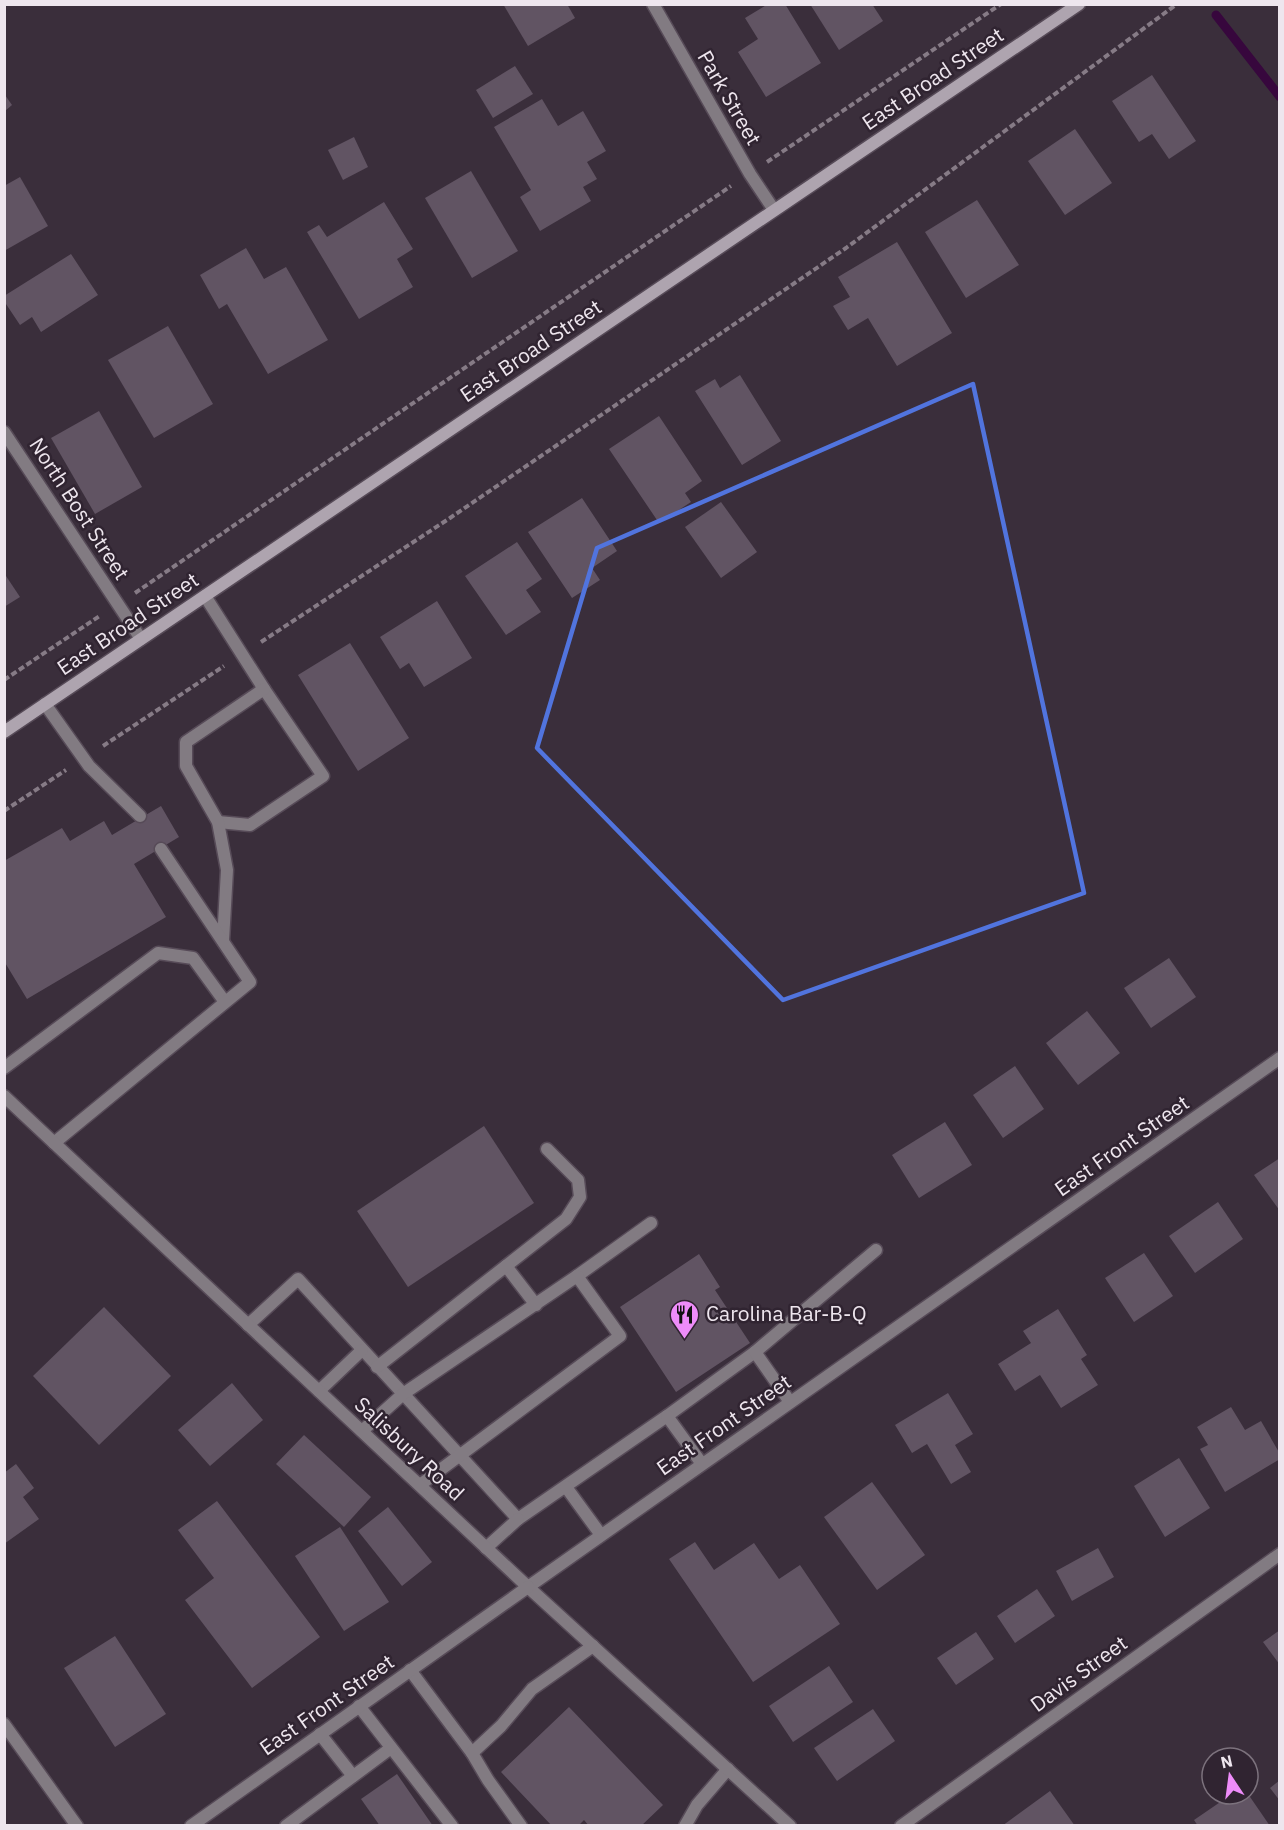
<svg xmlns="http://www.w3.org/2000/svg" width="1284" height="1830" font-family="'IBM Plex Sans',sans-serif">
  <style>
    .lines { fill: none; stroke-linecap: round; stroke-linejoin: round }
    .stream { stroke: #37073d; stroke-width: 9 }
    .building { fill: #615463 }
    .service-casing { stroke: #574b58; stroke-width: 15 }
    .minor-casing { stroke: #574b58; stroke-width: 15 }
    .tertiary-casing { stroke: #574b58; stroke-width: 15 }
    .secondary-casing { stroke: #574b58; stroke-width: 15 }
    .path { stroke: #867b86; stroke-width: 4; stroke-dasharray: 6 3; stroke-linecap: butt }
    .service { stroke: #827b82; stroke-width: 12 }
    .minor { stroke: #827b82; stroke-width: 12 }
    .tertiary { stroke: #827b82; stroke-width: 12 }
    .secondary { stroke: #aea4af; stroke-width: 12 }
    .marked { fill: none; stroke: #5174de; stroke-width: 4.5; stroke-linejoin: round }
    .labels { text-anchor: middle; stroke-width: 5; stroke-linejoin: round; paint-order: stroke }
    .street-label { font-size: 21px; fill: #eee6ee; stroke: #302431 }
    .poi-label { font-size: 21px; fill: #eee6ee; stroke: #302431; text-anchor: start }
  </style>
  <rect width="100%" height="100%" fill="#3a2e3b"/>
  <g class="lines">
    <polyline class="stream" points="1216,15 1280,97"/>
  </g>
  <g class="building">
    <polygon points="503,4 567,4 575,18 528,46"/>
    <polygon points="768,4 785,4 821,63 766,97 738,52 758,39 745,18"/>
    <polygon points="810,4 872,4 883,21 839,50"/>
    <polygon points="515,66 533,94 493,118 476,90"/>
    <polygon points="1152,75 1196,141 1169,159 1152,134 1139,142 1112,101"/>
    <polygon points="5,95 12,105 5,111"/>
    <polygon points="542,99 558,126 583,111 606,151 587,162 597,179 583,187 591,201 540,231 520,197 531,190 494,127"/>
    <polygon points="1075,129 1112,183 1065,215 1028,161"/>
    <polygon points="354,137 368,167 343,180 328,150"/>
    <polygon points="471,171 518,251 472,278 425,198"/>
    <polygon points="20,177 48,226 4,251 4,186"/>
    <polygon points="977,200 1019,265 966,298 925,232"/>
    <polygon points="384,202 413,249 397,259 413,287 359,319 307,232 319,225 327,237"/>
    <polygon points="897,242 952,333 897,366 868,318 848,330 833,306 850,297 838,277"/>
    <polygon points="246,248 264,279 286,267 328,340 268,374 227,304 219,309 200,275"/>
    <polygon points="71,254 98,295 41,332 32,317 20,325 4,301 4,296"/>
    <polygon points="168,326 213,404 154,438 108,360"/>
    <polygon points="740,375 781,441 742,465 695,391 715,379 720,388"/>
    <polygon points="99,411 142,487 95,514 51,438"/>
    <polygon points="659,416 702,481 685,493 691,502 659,523 609,449"/>
    <polygon points="582,498 617,551 592,568 600,580 572,598 528,532"/>
    <polygon points="721,502 757,552 721,578 685,527"/>
    <polygon points="517,542 542,579 526,590 541,612 506,635 465,576"/>
    <polygon points="4,573 20,597 4,607"/>
    <polygon points="437,601 472,658 424,687 409,663 400,669 380,637"/>
    <polygon points="350,643 409,738 358,771 298,675"/>
    <polygon points="161,806 179,837 134,864 166,917 27,999 4,961 4,861 62,828 70,841 104,821 112,835"/>
    <polygon points="1169,958 1196,997 1151,1028 1124,988"/>
    <polygon points="1087,1011 1120,1053 1078,1085 1046,1043"/>
    <polygon points="1015,1066 1044,1109 1003,1138 973,1095"/>
    <polygon points="945,1122 972,1165 919,1198 892,1155"/>
    <polygon points="484,1126 534,1203 408,1287 357,1211"/>
    <polygon points="1280,1158 1280,1211 1254,1175"/>
    <polygon points="1218,1202 1243,1239 1195,1273 1169,1236"/>
    <polygon points="1144,1253 1173,1296 1134,1322 1105,1278"/>
    <polygon points="699,1254 720,1287 715,1290 750,1343 676,1392 620,1307"/>
    <polygon points="104,1307 171,1376 99,1445 33,1376"/>
    <polygon points="1058,1309 1087,1355 1081,1359 1098,1385 1061,1408 1040,1375 1015,1391 998,1364 1031,1343 1023,1331"/>
    <polygon points="232,1383 263,1420 210,1466 178,1430"/>
    <polygon points="948,1393 973,1434 955,1445 971,1472 951,1484 927,1444 912,1453 895,1425"/>
    <polygon points="1231,1407 1245,1430 1261,1421 1280,1454 1280,1459 1225,1492 1200,1449 1208,1445 1197,1427"/>
    <polygon points="304,1435 371,1497 344,1527 276,1464"/>
    <polygon points="1179,1458 1210,1508 1165,1537 1134,1486"/>
    <polygon points="16,1464 34,1488 23,1497 39,1519 4,1544 4,1473"/>
    <polygon points="872,1482 925,1555 877,1590 824,1517"/>
    <polygon points="217,1501 320,1637 252,1688 185,1600 214,1578 178,1530"/>
    <polygon points="388,1507 432,1562 402,1586 358,1531"/>
    <polygon points="340,1527 389,1602 344,1631 295,1556"/>
    <polygon points="695,1542 714,1570 754,1543 779,1579 800,1565 840,1624 753,1682 669,1559"/>
    <polygon points="1098,1548 1114,1577 1072,1601 1056,1571"/>
    <polygon points="1037,1589 1055,1616 1015,1643 997,1616"/>
    <polygon points="1280,1630 1280,1665 1263,1642"/>
    <polygon points="976,1632 994,1659 956,1685 937,1658"/>
    <polygon points="115,1636 166,1714 115,1747 64,1668"/>
    <polygon points="829,1666 853,1702 793,1742 769,1706"/>
    <polygon points="569,1707 663,1805 641,1826 589,1826 584,1820 578,1826 552,1826 501,1772"/>
    <polygon points="873,1709 895,1741 837,1781 814,1748"/>
    <polygon points="397,1774 433,1826 380,1826 361,1799"/>
    <polygon points="1280,1780 1280,1801 1270,1788"/>
    <polygon points="1050,1791 1075,1826 1002,1826"/>
    <polygon points="1232,1794 1248,1794 1270,1826 1198,1826 1194,1820"/>
  </g>
  <g class="lines">
    <defs>
      <g id="service">
        <polyline points="205,596 264,689 323,776 250,825 218,822"/>
        <polyline points="45,704 89,766 140,816"/>
        <polyline points="223,941 227,870 218,822 186,766 186,742 264,689"/>
        <polyline points="4,1068 158,953 193,958 225,1002"/>
        <polyline points="54,1143 250,982 161,849"/>
        <polyline points="506,1266 536,1305"/>
        <polyline points="577,1276 651,1223"/>
        <polyline points="248,1325 298,1279 518,1519 667,1416 755,1352 876,1250"/>
        <polyline points="755,1352 790,1402"/>
        <polyline points="377,1367 566,1219 580,1197 578,1180 547,1149"/>
        <polyline points="319,1391 362,1350"/>
        <polyline points="667,1416 702,1464"/>
        <polyline points="362,1431 403,1394 577,1276 620,1336 420,1485"/>
        <polyline points="566,1487 601,1535"/>
        <polyline points="486,1548 518,1519"/>
        <polyline points="410,1670 472,1753"/>
        <polyline points="359,1706 452,1826"/>
        <polyline points="320,1734 353,1776"/>
        <polyline points="286,1826 391,1748"/>
        <polyline points="521,1826 488,1780 472,1753 501,1726 532,1689 593,1646"/>
        <polyline points="685,1826 697,1805 728,1769"/>
      </g>
      <g id="minor">
        <polyline points="653,4 750,174 774,210"/>
        <polyline points="4,432 141,639"/>
        <polyline points="528,1587 1280,1058"/>
        <polyline points="4,1724 77,1826"/>
        <polyline points="901,1826 1280,1554"/>
      </g>
      <g id="tertiary">
        <polyline points="4,1096 528,1587 790,1826"/>
        <polyline points="191,1826 528,1587"/>
      </g>
      <polyline id="secondary" points="4,732 1079,4"/>
    </defs>
    <use href="#service" class="service-casing"/>
    <use href="#minor" class="minor-casing"/>
    <use href="#tertiary" class="tertiary-casing"/>
    <use href="#secondary" class="secondary-casing"/>
    <g class="path">
      <polyline points="767,162 1001,4"/>
      <polyline points="135,593 731,186"/>
      <polyline points="261,642 450,518 846,248 1177,4"/>
      <polyline points="4,680 101,615"/>
      <polyline points="103,746 224,666"/>
      <polyline points="4,811 66,770"/>
    </g>
    <use href="#service" class="service"/>
    <use href="#minor" class="minor"/>
    <use href="#tertiary" class="tertiary"/>
    <use href="#secondary" class="secondary"/>
  </g>
  <path class="marked" d="M973 384 1084 893 783 1000 537 748 597 548Z"/>
  <defs>
    <symbol id="restaurant-pin" viewBox="-11 -11 22 30"><path d="M0 17L-7.5 6A9.5 9.5 0 1 1 7.5 6Z" fill="#ee8cf9" stroke="#302431"/><path d="M-5-6h1v4h1v-4h1v4h1v-4h1v5L-1.5 .5V6h-2V.5L-5-1ZM5-6V6H3V1.5H1.5Q1.5-4 5-6Z" fill="#111"/></symbol>
  </defs>
  <g fill-rule="evenodd">
    <use href="#restaurant-pin" x="668" y="1298" width="33" height="45"/>
  </g>
  <g class="labels">
    <g class="street-label">
      <text transform="translate(933 79) rotate(-34)" y="7">East Broad Street</text>
      <text transform="translate(729 98) rotate(60)" y="7">Park Street</text>
      <text transform="translate(531 351) rotate(-34)" y="7">East Broad Street</text>
      <text transform="translate(79 509) rotate(57)" y="7">North Bost Street</text>
      <text transform="translate(128 624) rotate(-34)" y="7">East Broad Street</text>
      <text transform="translate(1122 1146) rotate(-35)" y="7">East Front Street</text>
      <text transform="translate(724 1425) rotate(-35)" y="7">East Front Street</text>
      <text transform="translate(409 1449) rotate(43)" y="7">Salisbury Road</text>
      <text transform="translate(1079 1674) rotate(-36)" y="7">Davis Street</text>
      <text transform="translate(327 1705) rotate(-35)" y="7">East Front Street</text>
    </g>
    <g class="poi-label">
      <text x="706" y="1321">Carolina Bar-B-Q</text>
    </g>
  </g>
  <rect width="1284" height="1830" fill="none" stroke="#eee6ee" stroke-width="12"/>
  <g transform="translate(1230 1776) rotate(347)"><circle r="28" fill="#302431" stroke="#7c727d" stroke-width="1.5"/>
  <path d="M0-4.5L10 22L0 15L-10 22Z" fill="#ee8cf9"/>
  <text y="-9" font-size="16" font-weight="bold" text-anchor="middle" fill="#eee6ee">N</text>
  </g>
</svg>
